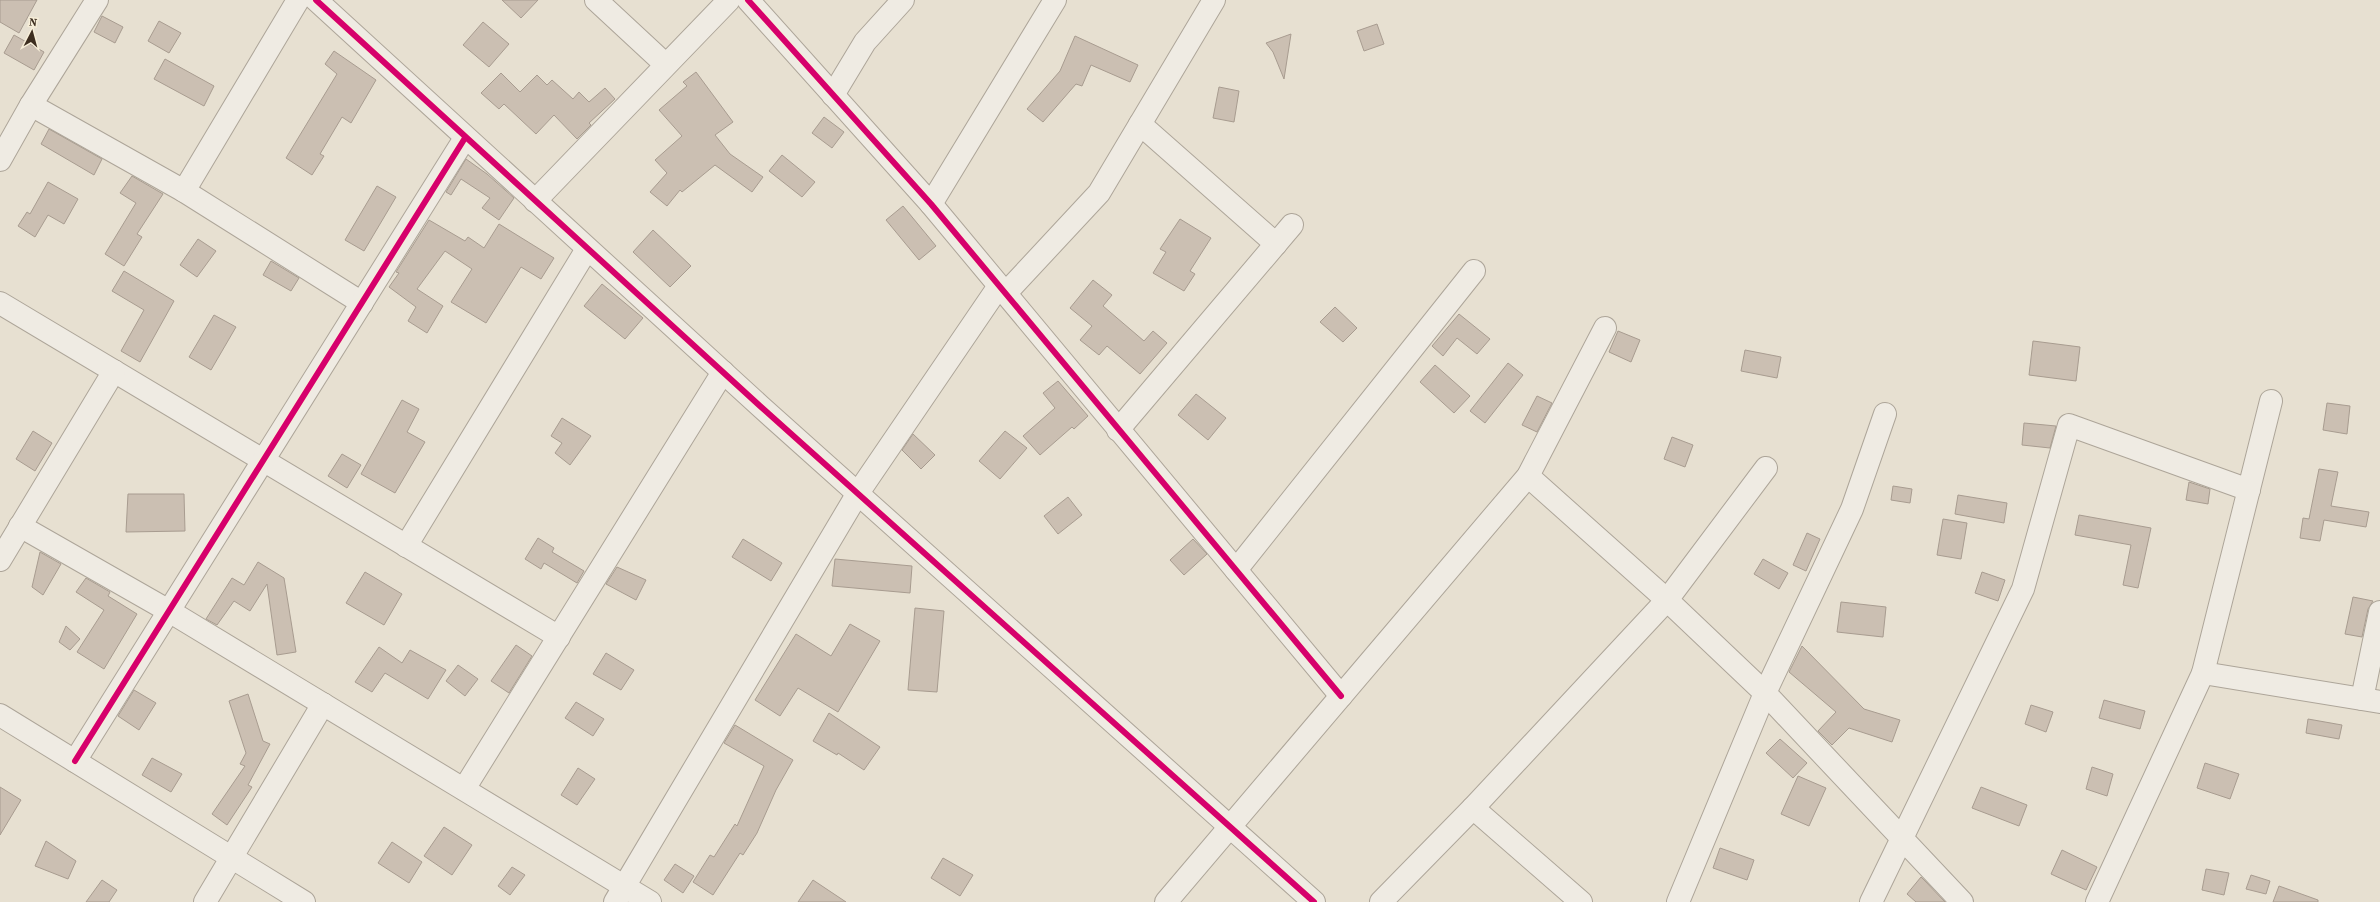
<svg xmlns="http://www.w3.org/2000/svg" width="2380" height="902" font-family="'Source Serif 4',serif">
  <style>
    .building { fill: #cbbfb2; stroke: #a89c90 }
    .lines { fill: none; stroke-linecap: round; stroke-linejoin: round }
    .street-casing { stroke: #ada599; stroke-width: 24 }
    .street { stroke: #efebe3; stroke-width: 22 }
    .cycleway-casing { stroke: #f7eed8; stroke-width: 8 }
    .cycleway { stroke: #d6006c; stroke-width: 6 }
  </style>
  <rect width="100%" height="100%" fill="#e7e0d1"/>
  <g class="building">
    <polygon points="0,0 37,0 19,33 0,22"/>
    <polygon points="502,0 538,0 521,18"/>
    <polygon points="102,16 123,27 115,43 94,32"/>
    <polygon points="159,21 181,33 169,53 148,41"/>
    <polygon points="483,22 509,44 489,67 463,45"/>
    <polygon points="1377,24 1384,44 1364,51 1357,31"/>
    <polygon points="1291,34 1284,79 1273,52 1266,43"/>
    <polygon points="14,35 44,52 34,70 4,53"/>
    <polygon points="1075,36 1138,65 1130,82 1091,65 1082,86 1076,84 1043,122 1027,109 1060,71"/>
    <polygon points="334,51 376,80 351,123 342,117 320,154 324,156 312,175 286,158 337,74 325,64"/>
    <polygon points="165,59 214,86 204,106 154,79"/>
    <polygon points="696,72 733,122 715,135 730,154 763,177 752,192 715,165 682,192 680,190 667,206 650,192 667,173 655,160 682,136 659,110 687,86 683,82"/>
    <polygon points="501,73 520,92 537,75 547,85 552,80 573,99 579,92 589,102 605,88 615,99 589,123 591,125 577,139 554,115 536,134 504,104 499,109 481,93"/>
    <polygon points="1219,87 1239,91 1234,122 1213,118"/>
    <polygon points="824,117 844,132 832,148 812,133"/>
    <polygon points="49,129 102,159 94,175 41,144"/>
    <polygon points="782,155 815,182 802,197 769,171"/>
    <polygon points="466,159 487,174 514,198 499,220 482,208 490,198 461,179 451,195 446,192"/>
    <polygon points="132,176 163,194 137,234 142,237 124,266 105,254 136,203 120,193"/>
    <polygon points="48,182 78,199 64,224 48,215 35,237 18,226 27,212 30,214"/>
    <polygon points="377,186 396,197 364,251 345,240"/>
    <polygon points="903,206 936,246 919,260 886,220"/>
    <polygon points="1180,219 1211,238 1190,271 1195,274 1184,291 1153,273 1166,252 1160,249"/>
    <polygon points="429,220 465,241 468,237 484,248 499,224 554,258 541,279 521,267 486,323 451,302 472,269 445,251 417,289 443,306 427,333 408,321 416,307 389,287 399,273 396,272"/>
    <polygon points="653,230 691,266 670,287 633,252"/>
    <polygon points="198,239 216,251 197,277 180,265"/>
    <polygon points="271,261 299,278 291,291 263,275"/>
    <polygon points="124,271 174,301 140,362 121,351 144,310 112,291"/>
    <polygon points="1093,280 1112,295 1103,306 1144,341 1153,331 1167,343 1140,374 1107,346 1099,355 1080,340 1092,326 1070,308"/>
    <polygon points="602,284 643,318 625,339 584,306"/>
    <polygon points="1335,307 1357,328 1343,342 1320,322"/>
    <polygon points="1459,314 1490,339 1477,354 1457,338 1443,356 1432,346"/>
    <polygon points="214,315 236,327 211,370 189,357"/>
    <polygon points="1618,331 1640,340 1631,362 1609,352"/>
    <polygon points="2033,341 2080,347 2076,381 2029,375"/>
    <polygon points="1745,350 1781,357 1777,378 1741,371"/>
    <polygon points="1508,363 1523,375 1485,423 1470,411"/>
    <polygon points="1435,365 1470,396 1454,413 1420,382"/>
    <polygon points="1058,381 1088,416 1074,429 1072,427 1040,455 1023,436 1055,408 1043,393"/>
    <polygon points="1196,394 1226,418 1208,440 1178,415"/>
    <polygon points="1537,396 1552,403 1537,432 1522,425"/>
    <polygon points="402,400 419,409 407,432 425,442 395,493 361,474"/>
    <polygon points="2327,403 2350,406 2347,434 2323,430"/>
    <polygon points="562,418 591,436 570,465 555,453 562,443 551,436"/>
    <polygon points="2024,423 2056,426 2050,448 2022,445"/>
    <polygon points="33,431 52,443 35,471 16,459"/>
    <polygon points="1005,431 1027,448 1000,479 979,461"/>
    <polygon points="913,434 935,455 921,469 902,450"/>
    <polygon points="1672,437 1693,445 1685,467 1664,459"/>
    <polygon points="342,454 361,465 347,488 328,476"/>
    <polygon points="2319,469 2338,472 2331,506 2369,512 2366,527 2324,520 2320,541 2300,538 2303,518 2309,519"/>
    <polygon points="2189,482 2210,489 2208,504 2186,500"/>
    <polygon points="1893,486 1912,489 1910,503 1891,500"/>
    <polygon points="128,494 184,494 185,531 126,532"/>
    <polygon points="1958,495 2007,503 2004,523 1955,514"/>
    <polygon points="1068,497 1082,515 1058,534 1044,516"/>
    <polygon points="2079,515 2151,528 2138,588 2123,585 2131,545 2075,535"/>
    <polygon points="1943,519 1967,523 1961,559 1937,555"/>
    <polygon points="1807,533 1820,539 1806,571 1793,565"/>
    <polygon points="538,538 554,548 552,552 584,571 577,583 544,563 541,569 525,559"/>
    <polygon points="743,539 782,563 771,581 732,557"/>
    <polygon points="1193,539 1207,554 1184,575 1170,560"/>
    <polygon points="40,552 61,564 43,595 32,587"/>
    <polygon points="835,559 912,566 910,593 832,586"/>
    <polygon points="1763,559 1788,573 1779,589 1754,574"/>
    <polygon points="258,562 284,578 296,652 277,655 267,584 250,611 234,601 217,625 206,619 232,578 244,585"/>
    <polygon points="617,567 646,580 636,600 606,584"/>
    <polygon points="365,572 402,594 384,625 346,603"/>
    <polygon points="1982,572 2005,580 1998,601 1975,593"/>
    <polygon points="86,578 110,592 108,596 137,614 104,669 77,652 104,610 76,592"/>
    <polygon points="2353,597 2373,601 2368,609 2362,637 2345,634"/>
    <polygon points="1841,602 1886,607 1883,637 1837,632"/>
    <polygon points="915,608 944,611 937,692 908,690"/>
    <polygon points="850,624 880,641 838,712 798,688 780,716 755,700 796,634 831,656"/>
    <polygon points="66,626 80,639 70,650 59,642"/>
    <polygon points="516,645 532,656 509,693 491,681"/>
    <polygon points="1802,646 1864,709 1900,720 1892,742 1849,728 1832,745 1818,731 1836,712 1789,672"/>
    <polygon points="379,647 402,663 410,650 446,670 428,699 385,673 372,692 355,682"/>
    <polygon points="606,653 634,670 621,690 593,674"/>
    <polygon points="458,665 478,679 465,696 446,681"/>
    <polygon points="134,690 156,703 139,730 118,716"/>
    <polygon points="248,694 263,741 270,744 248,785 252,787 227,825 212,814 245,766 240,764 246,753 229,701"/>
    <polygon points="2104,700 2145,711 2140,729 2099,718"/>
    <polygon points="576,702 604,719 593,736 565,718"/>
    <polygon points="2031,705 2053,712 2046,732 2025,724"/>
    <polygon points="829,713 880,747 864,770 838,753 837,755 813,741"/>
    <polygon points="2308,719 2342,725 2339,739 2306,733"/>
    <polygon points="735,725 793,760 776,790 757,833 743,855 740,853 713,895 693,882 710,855 714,857 735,824 737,826 764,766 724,743"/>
    <polygon points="1780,739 1807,763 1793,778 1766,753"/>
    <polygon points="152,758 182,774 171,792 142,775"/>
    <polygon points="2205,763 2239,774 2230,799 2197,788"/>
    <polygon points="2092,767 2113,774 2107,796 2086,789"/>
    <polygon points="578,768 595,779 577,805 561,795"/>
    <polygon points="1798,776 1826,788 1809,826 1781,814"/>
    <polygon points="0,787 21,800 0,835"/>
    <polygon points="1981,787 2027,805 2019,826 1972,808"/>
    <polygon points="444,827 472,845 452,875 424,856"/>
    <polygon points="46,841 76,861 68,879 35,866"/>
    <polygon points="392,842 422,862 409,883 378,863"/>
    <polygon points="1720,848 1754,860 1747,880 1713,868"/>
    <polygon points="2062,850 2097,867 2086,890 2051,874"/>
    <polygon points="943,858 973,875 960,896 931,878"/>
    <polygon points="675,864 694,876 683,893 664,880"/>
    <polygon points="512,867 525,875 510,895 498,886"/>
    <polygon points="2206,869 2229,873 2224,895 2202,890"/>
    <polygon points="2251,875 2270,881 2266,894 2246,889"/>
    <polygon points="1921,877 1925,881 1945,902 1916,902 1907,894"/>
    <polygon points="102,880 117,890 109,902 86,902"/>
    <polygon points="813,880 846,902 798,902"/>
    <polygon points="2279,886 2318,900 2318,902 2273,902"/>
  </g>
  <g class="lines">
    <defs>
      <g id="street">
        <polyline points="316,0 760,406 1314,902"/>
        <polyline points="596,0 665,64"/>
        <polyline points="748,0 931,204 1341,696"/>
        <polyline points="833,95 865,42 903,0"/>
        <polyline points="31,105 184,191 362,303"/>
        <polyline points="1140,124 1276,244"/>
        <polyline points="0,160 31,105 97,0"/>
        <polyline points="184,191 298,0"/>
        <polyline points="535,201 729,0"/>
        <polyline points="931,204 1055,0"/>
        <polyline points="1005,294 1099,193 1214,0"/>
        <polyline points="0,303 559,637"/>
        <polyline points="1118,430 1292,225"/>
        <polyline points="1528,476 1667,600 1765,693 1962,902"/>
        <polyline points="20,526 169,611 650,902"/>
        <polyline points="406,546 587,249"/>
        <polyline points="0,560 114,371"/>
        <polyline points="1236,570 1474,271"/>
        <polyline points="2203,673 2380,702"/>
        <polyline points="2362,699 2380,612"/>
        <polyline points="0,715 304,902"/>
        <polyline points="75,761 465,138"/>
        <polyline points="464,789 723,372"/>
        <polyline points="1473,808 1581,902"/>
        <polyline points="205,902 323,704"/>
        <polyline points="615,902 858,493 999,286"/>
        <polyline points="1166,902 1528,476 1605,328"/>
        <polyline points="1381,902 1473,808 1667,600 1766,468"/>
        <polyline points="1678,902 1765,693 1852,509 1885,414"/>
        <polyline points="1871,902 2023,589 2069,425 2249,490"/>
        <polyline points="2097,902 2203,673 2271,401"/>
      </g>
    </defs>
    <use href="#street" class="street-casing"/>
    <use href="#street" class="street"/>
    <defs>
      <g id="cycleway">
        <polyline points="316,0 760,406 1314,902"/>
        <polyline points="748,0 931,204 1341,696"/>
        <polyline points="75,761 465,138"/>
      </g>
    </defs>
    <use href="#cycleway" class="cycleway-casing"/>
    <use href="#cycleway" class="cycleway"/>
  </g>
  <g transform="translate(32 32) rotate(6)" stroke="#f7eed8" stroke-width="3" paint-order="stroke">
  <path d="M0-3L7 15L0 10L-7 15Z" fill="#3d2e20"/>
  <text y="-6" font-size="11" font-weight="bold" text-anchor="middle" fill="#3d2e20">N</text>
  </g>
</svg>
